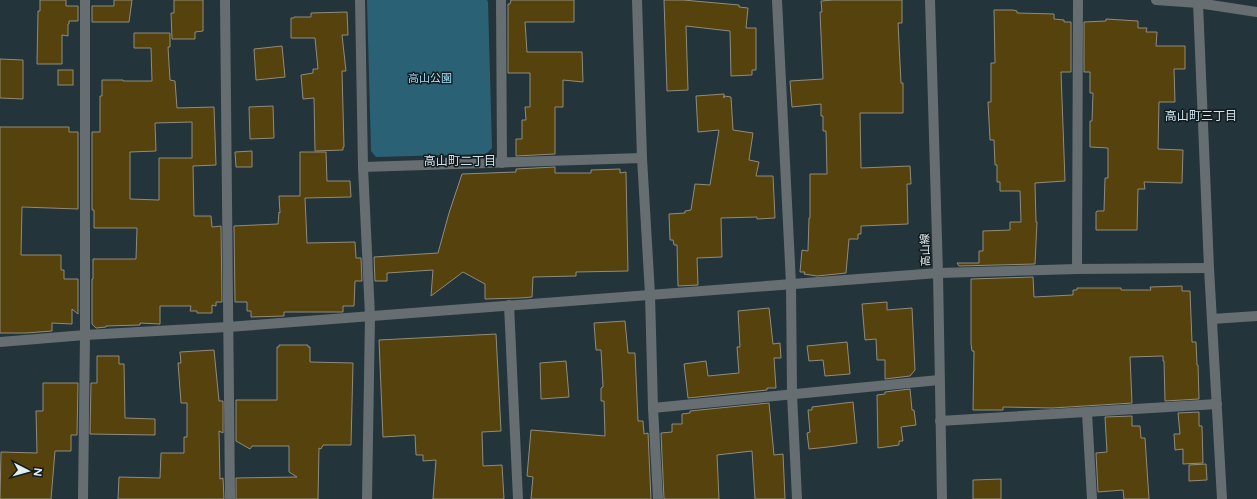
<svg xmlns="http://www.w3.org/2000/svg" width="1257" height="499" font-family="Figtree,'Noto Sans JP',sans-serif">
  <style>
    .green { fill: #2a6174 }
    .building { fill: #55420d; stroke: #928b7a; fill-rule: evenodd }
    .lines { fill: none; stroke-linecap: round; stroke-linejoin: round }
    .minor { stroke: #666e72; stroke-width: 10 }
    .labels { text-anchor: middle; stroke-width: 3; stroke-linejoin: round; paint-order: stroke }
    .park-label { font-size: 11px; fill: #a4e3fc; stroke: #131b1e }
    .street-label { font-size: 11px; fill: #e2edf1; stroke: #131b1e }
    .neighbourhood-label { font-size: 12px; fill: #d0e6ee; stroke: #131b1e }
  </style>
  <rect width="100%" height="100%" fill="#23343b"/>
  <polygon class="green" points="367,0 487,0 488,2 492,148 486,154 376,157 371,151"/>
  <g class="building">
    <polygon points="40,0 66,0 66,6 78,6 78,21 69,21 69,24 68,24 68,36 62,35 62,64 37,64 38,11 40,11"/>
    <polygon points="114,0 132,0 129,22 92,22 92,6 114,6"/>
    <polygon points="174,0 203,0 203,31 195,32 195,39 172,39 171,13 174,13"/>
    <polygon points="511,0 574,0 574,22 525,22 527,52 582,52 583,82 563,80 563,107 555,107 555,154 516,156 516,139 522,139 522,120 526,120 525,107 530,107 530,73 508,73 508,4 510,4"/>
    <polygon points="664,0 683,0 739,5 739,7 748,8 746,28 756,28 756,70 752,70 752,75 731,76 730,31 686,26 688,90 667,91"/>
    <polygon points="833,0 902,0 902,23 898,23 901,83 903,83 903,113 860,113 861,168 910,166 911,184 907,184 908,224 861,226 861,234 858,234 858,239 849,239 846,273 817,276 804,274 805,272 800,272 802,250 808,251 809,218 810,218 810,174 827,174 826,131 823,131 823,116 821,116 821,104 792,107 790,81 823,79 820,12 822,12 821,1"/>
    <polygon points="994,10 1013,10 1017,11 1017,13 1054,14 1054,19 1064,20 1064,22 1071,22 1071,72 1061,72 1065,181 1035,183 1036,222 1037,222 1035,264 959,266 957,263 979,263 979,251 983,251 983,231 1010,230 1010,222 1021,222 1020,191 1000,191 1000,182 997,182 997,165 995,165 994,140 990,140 988,102 991,102 991,63 995,63"/>
    <polygon points="347,12 348,35 342,35 346,71 342,71 344,147 343,147 343,150 315,151 314,98 303,99 301,75 313,73 313,69 318,69 315,38 291,38 291,18 294,18 294,17 311,17 311,13"/>
    <polygon points="1106,19 1138,21 1138,28 1147,28 1146,32 1157,32 1156,46 1185,46 1185,69 1174,69 1175,102 1159,102 1158,149 1183,150 1182,183 1144,182 1145,189 1138,189 1137,230 1096,230 1096,212 1097,211 1104,211 1105,178 1108,178 1108,148 1090,147 1090,121 1092,121 1093,93 1090,93 1090,72 1084,72 1084,22 1106,21"/>
    <path d="M134 33H170V47H168L170 80 175 81 177 108 214 107 216 165 193 166 194 216H211L212 227 221 226 222 302H216V306L212 305V313H197V311H190L191 306H160V324L140 323V325L106 326V327L96 328 92 324V279H93V259H136L137 228H94V210H92V132H100V96H102V80H123V81H152L151 48H134ZM192 122V158H159V200L130 199V152L156 151 155 123Z"/>
    <polygon points="282,46 285,77 256,80 254,49"/>
    <polygon points="0,59 23,60 23,99 0,98"/>
    <rect x="58" y="70" width="15" height="15"/>
    <polygon points="724,94 724,98 724,96 731,97 733,130 753,133 749,160 759,162 756,176 773,176 775,218 757,219 757,217 721,218 722,257 697,258 698,285 678,286 677,245 674,245 673,240 670,240 669,214 685,213 685,211 691,210 695,184 710,185 719,130 698,132 696,96"/>
    <polygon points="273,106 274,138 250,139 249,107"/>
    <polygon points="0,127 69,127 69,132 78,132 78,209 22,207 21,255 61,255 61,270 64,270 64,279 78,279 78,314 72,309 72,324 52,323 52,331 26,333 0,333"/>
    <polygon points="252,151 252,167 236,167 235,152"/>
    <polygon points="300,152 326,152 327,181 350,181 351,197 305,198 307,243 355,242 356,258 361,258 362,281 355,281 354,306 343,306 343,312 284,312 284,316 251,317 251,311 247,311 247,302 235,302 234,226 278,224 279,212 280,213 279,196 300,196"/>
    <polygon points="555,167 555,173 591,173 591,170 620,169 620,173 626,172 628,271 576,272 576,276 533,277 532,297 520,298 485,299 485,284 463,272 431,296 433,270 387,273 387,281 375,281 374,257 438,253 449,213 462,174 516,172 516,169"/>
    <polygon points="1033,277 1034,297 1073,295 1073,290 1077,290 1077,288 1121,288 1121,290 1151,290 1150,287 1182,286 1182,291 1190,291 1192,342 1196,342 1197,365 1198,365 1199,399 1165,401 1164,361 1163,361 1163,356 1130,357 1132,403 1052,408 1003,407 1003,410 973,410 974,351 972,351 971,344 971,279"/>
    <polygon points="887,302 887,310 912,308 915,370 910,376 885,379 885,360 877,360 876,339 865,340 862,304"/>
    <polygon points="769,308 773,344 780,343 781,358 774,358 776,388 767,388 767,390 688,398 684,364 706,361 708,376 739,373 737,347 740,347 738,311"/>
    <polygon points="625,321 628,353 635,353 638,421 643,421 644,434 648,433 651,499 531,499 533,477 527,476 531,430 605,436 604,401 601,401 601,388 603,387 601,350 596,350 594,323"/>
    <polygon points="496,334 501,431 482,432 483,466 502,465 504,499 433,499 436,460 423,461 423,455 416,455 415,435 383,437 379,340"/>
    <polygon points="847,342 850,374 825,376 823,360 809,361 807,346"/>
    <polygon points="279,345 308,345 308,347 310,347 310,362 353,363 351,445 323,445 321,449 319,448 318,499 236,499 236,478 297,477 289,472 289,446 252,446 250,449 236,441 236,400 277,400 277,347 279,347"/>
    <polygon points="214,350 219,401 223,401 223,433 219,431 220,479 223,478 224,499 118,499 119,477 160,478 161,453 184,453 184,437 187,437 187,403 181,403 178,363 181,363 180,352"/>
    <polygon points="97,356 119,356 119,364 124,364 125,418 155,419 155,435 90,434 91,383 97,383"/>
    <polygon points="566,361 569,397 541,399 540,363"/>
    <polygon points="43,383 78,383 77,435 71,435 71,451 55,451 51,499 0,499 1,452 37,453 36,411 43,411"/>
    <polygon points="910,389 912,410 914,410 916,425 901,427 903,441 899,441 899,445 878,448 877,395 885,394 885,392"/>
    <polygon points="853,402 857,443 828,447 809,449 807,433 810,432 808,410 812,410 812,407"/>
    <polygon points="769,403 774,455 783,454 785,499 755,499 752,451 717,455 719,499 664,499 661,433 672,432 672,424 682,424 682,414 690,413 690,411"/>
    <polygon points="1199,412 1199,426 1202,426 1203,463 1183,464 1183,449 1175,450 1174,434 1180,434 1178,413"/>
    <polygon points="1132,416 1132,426 1140,426 1141,438 1145,438 1149,499 1124,499 1123,490 1098,492 1096,453 1107,452 1105,417"/>
    <polygon points="1206,464 1207,480 1189,481 1189,465"/>
    <polygon points="1001,479 1001,499 973,499 973,480"/>
  </g>
  <g class="lines">
    <g class="minor">
      <polyline points="225,0 230,499"/>
      <polyline points="360,0 363,167 370,316 367,499"/>
      <polyline points="501,0 502,163"/>
      <polyline points="637,0 642,158 650,294 653,408 658,499"/>
      <polyline points="777,0 791,284 792,394 797,499"/>
      <polyline points="930,0 938,273 942,499"/>
      <polyline points="1156,0 1198,3 1257,12"/>
      <polyline points="1198,3 1209,268 1222,499"/>
      <polyline points="363,167 642,158"/>
      <polyline points="1077,269 1078,0"/>
      <polyline points="509,305 518,499"/>
      <polyline points="1212,319 1257,316"/>
      <polyline points="0,342 85,335 228,327 938,273 1077,269 1209,268"/>
      <polyline points="653,408 939,380"/>
      <polyline points="1087,413 1092,499"/>
      <polyline points="940,421 1217,404"/>
      <polyline points="83,499 85,335 85,0"/>
    </g>
  </g>
  <g class="labels">
    <g class="park-label">
      <text x="430" y="82">高山公園</text>
    </g>
    <g class="street-label">
      <text transform="translate(925 250) rotate(-92)" y="4">高山線</text>
    </g>
    <g class="neighbourhood-label">
      <text x="1201" y="120">高山町三丁目</text>
      <text x="460" y="165">高山町二丁目</text>
    </g>
  </g>
  <g transform="translate(28 471) rotate(96)" stroke="#131b1e" stroke-width="3" paint-order="stroke">
  <path d="M0-3L7 15L0 10L-7 15Z" fill="#e2edf1"/>
  <text y="-6" font-size="11" font-weight="bold" text-anchor="middle" fill="#e2edf1">N</text>
  </g>
</svg>
